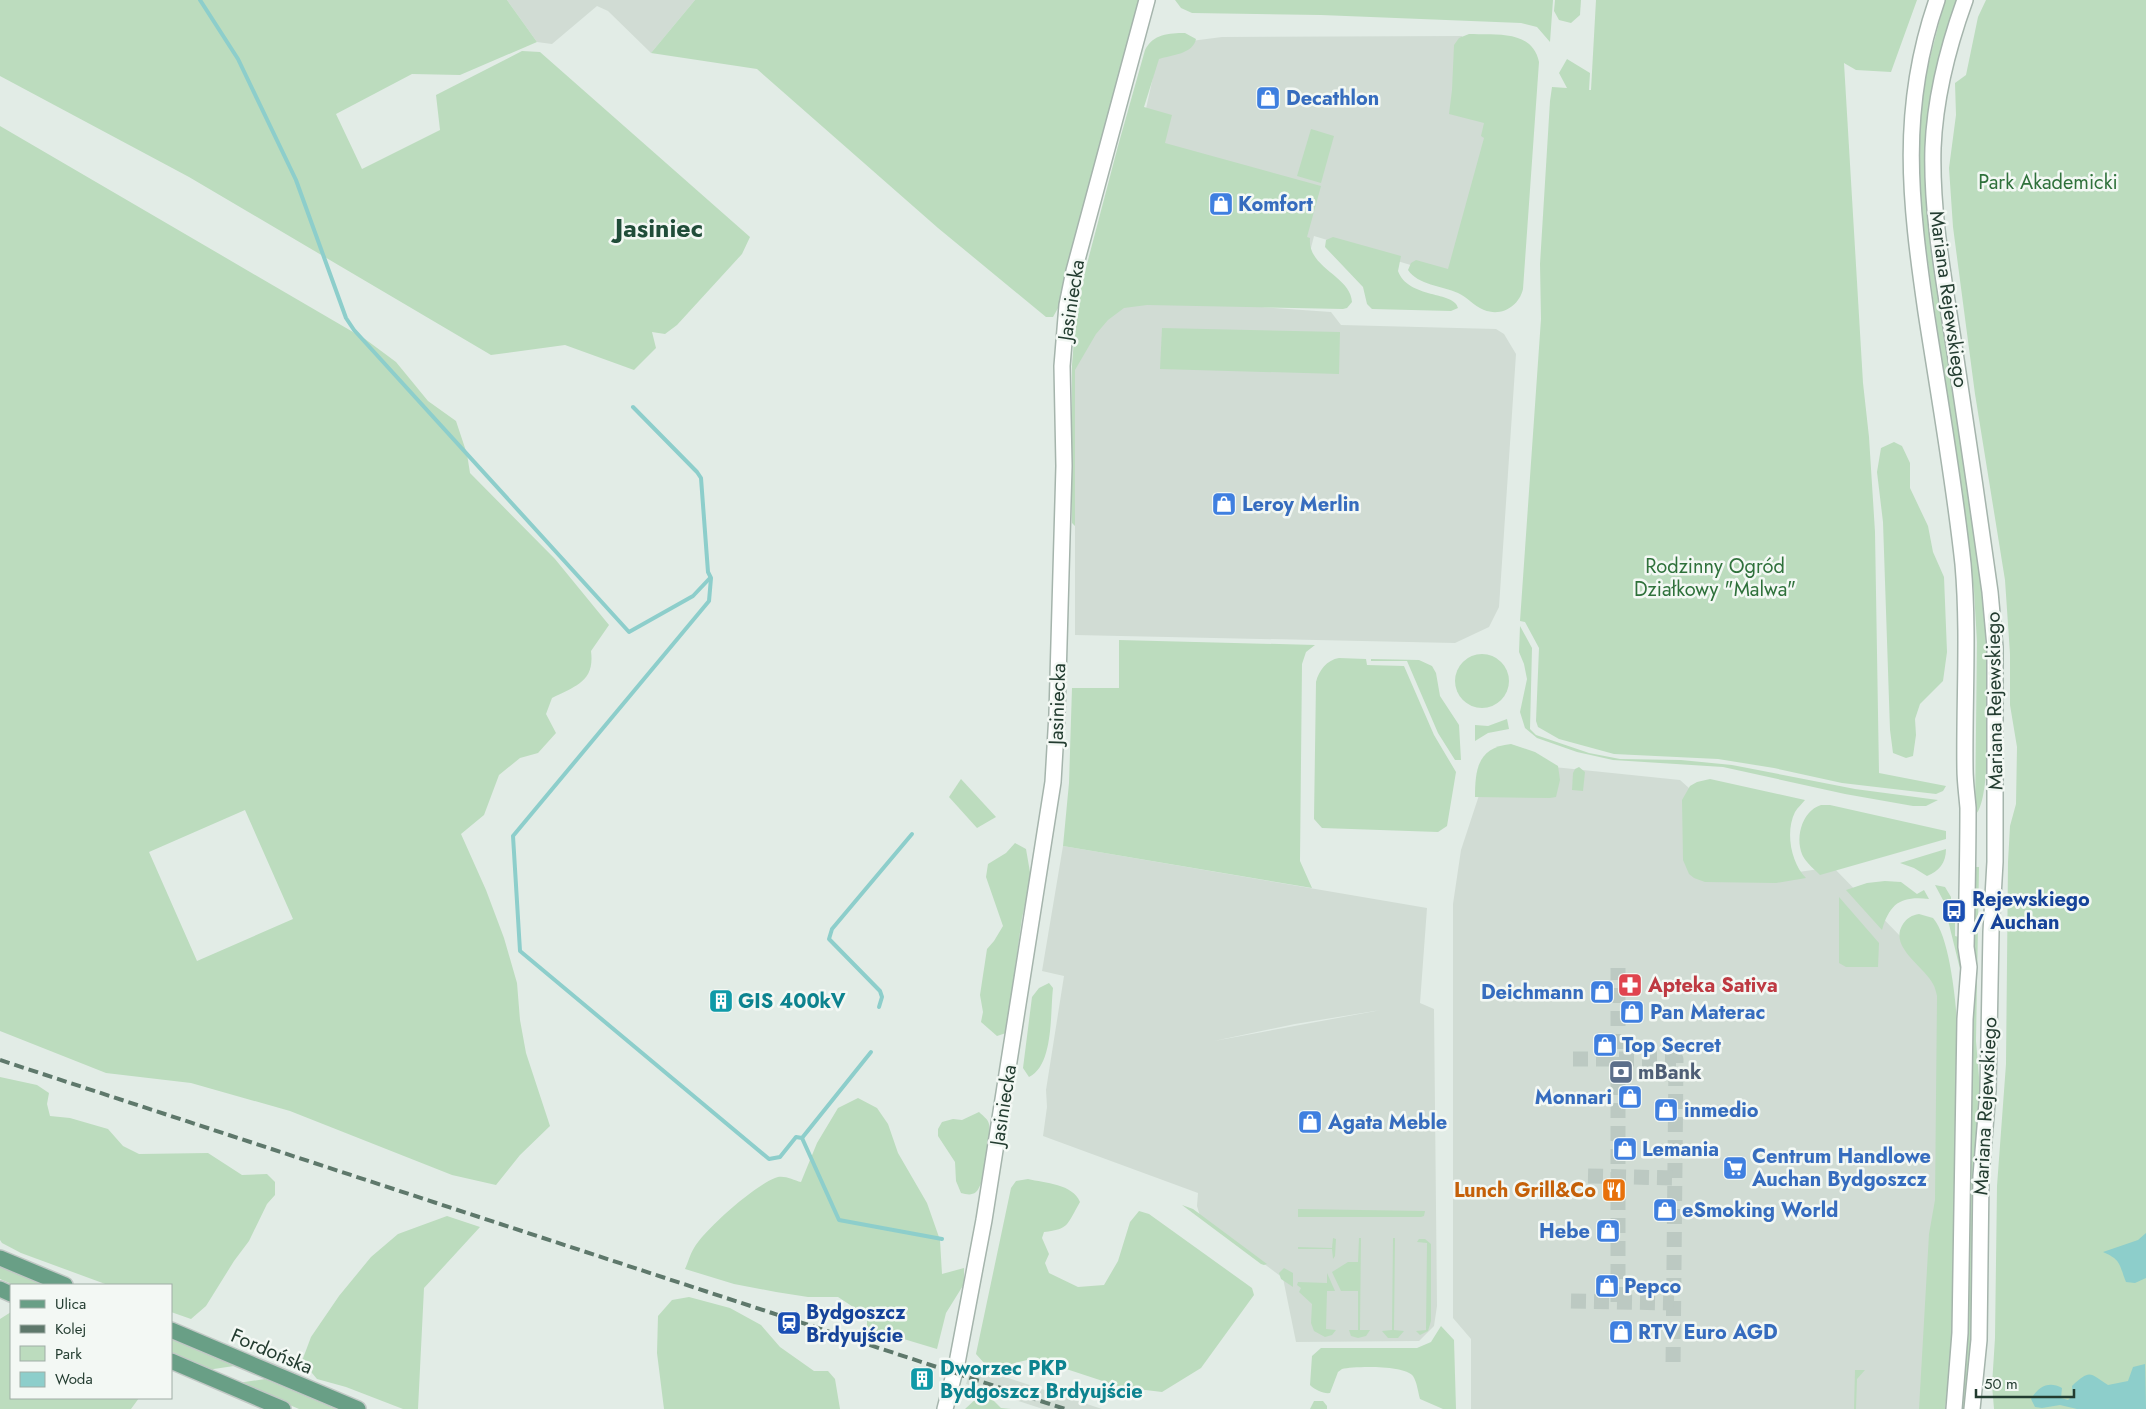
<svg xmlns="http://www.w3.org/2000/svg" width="2146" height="1409" font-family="Jost,sans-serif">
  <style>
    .built { fill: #d1dcd4; fill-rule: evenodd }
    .green { fill: #bcdcbe; fill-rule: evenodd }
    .water { fill: #8dcecb }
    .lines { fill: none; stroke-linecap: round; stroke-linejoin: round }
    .stream { stroke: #8dcecb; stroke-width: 4 }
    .minor-tunnel { stroke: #bcc9c2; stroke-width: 15; stroke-dasharray: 15 8; stroke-linecap: butt }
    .minor-casing { stroke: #a5b4ac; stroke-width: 18 }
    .major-casing { stroke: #c1c8c5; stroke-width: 18 }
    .minor { stroke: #fff; stroke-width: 15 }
    .major { stroke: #699f86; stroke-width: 15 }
    .rail { stroke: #5e786b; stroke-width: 4; stroke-dasharray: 10 5; stroke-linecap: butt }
    .labels { text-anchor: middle; stroke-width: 5; stroke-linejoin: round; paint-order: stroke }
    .shop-label { font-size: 20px; font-weight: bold; fill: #366cbe; stroke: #f3f8f4; text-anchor: start }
    .park-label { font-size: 20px; fill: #2f713b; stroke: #f3f8f4 }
    .street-label { font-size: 20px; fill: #233c30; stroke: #f3f8f4 }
    .transit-label { font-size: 20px; font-weight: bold; fill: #164399; stroke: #f3f8f4; text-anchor: start }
    .health-label { font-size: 20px; font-weight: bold; fill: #be3a42; stroke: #f3f8f4; text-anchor: start }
    .culture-label { font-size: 20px; font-weight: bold; fill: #0d838f; stroke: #f3f8f4; text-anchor: start }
    .service-label { font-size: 20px; font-weight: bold; fill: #4e5e75; stroke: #f3f8f4; text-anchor: start }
    .food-label { font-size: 20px; font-weight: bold; fill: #c56008; stroke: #f3f8f4; text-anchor: end }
    .district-label { font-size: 25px; font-weight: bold; fill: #204d39; stroke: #f3f8f4 }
  </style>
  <rect width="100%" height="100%" fill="#e2ece6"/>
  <g class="built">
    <polygon points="507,0 695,0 651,53 608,11 597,6 552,44 537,42"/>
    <polygon points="1462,36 1494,121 1454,278 1314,236 1298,299 1140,136 1160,45 1222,37"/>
    <polygon points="1118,297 1331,312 1341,325 1496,329 1504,334 1516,354 1499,607 1489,627 1455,643 1075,635 1075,362"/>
    <polygon points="1544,766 1680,780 1785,874 1833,867 1937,974 1940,1201 1924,1409 1471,1409 1471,1339 1453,1318 1453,904 1461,850 1486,774"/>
    <path d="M1063 846 1427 908 1420 1003 1434 1009 1437 1306 1434 1326 1419 1341 1296 1342 1283 1278 1200 1216 1197 1206 1198 1193 1043 1136 1047 1107 1046 1090 1064 976 1042 971ZM1381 1010 1214 1041 1295 1024Z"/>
    <polygon points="972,1366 1102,1409 1043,1409 966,1384"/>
  </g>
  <g class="green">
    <polygon points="0,0 507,0 537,42 460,75 412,74 336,114 362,169 440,130 436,95 522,51 540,52 750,237 742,254 677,325 665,334 652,332 656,348 634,370 565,345 491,355 189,177 0,76"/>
    <polygon points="695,0 1139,0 1083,206 1062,301 1053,317 1046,317 938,228 757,69 651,53"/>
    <polygon points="1175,0 1553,0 1550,42 1537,27 1521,23 1321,15 1192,13 1181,8"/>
    <polygon points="1555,0 1581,0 1580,15 1571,23 1559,20 1554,11"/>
    <polygon points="1596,0 1917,0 1891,72 1856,70 1844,63 1863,383 1869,437 1875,532 1879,773 1946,786 1943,791 1936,794 1842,783 1774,768 1718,759 1614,754 1559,739 1538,727 1536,721 1539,648 1525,622 1520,621 1541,319 1540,264 1550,101 1552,87 1567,88 1559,73 1567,59 1590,73 1589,90 1591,90"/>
    <path d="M1945 0H1957L1944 41 1930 104 1984 598C1985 631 1996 799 1975 815L1977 642 1974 591 1918 191 1919 128 1925 77Z"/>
    <polygon points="1986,0 2146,0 2146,1409 1994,1409 1992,1385 1995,1338 1997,1186 2006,1064 2008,862 2010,826 2016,804 2017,747 2010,705 2010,654 2005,580 1975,394 1953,227 1949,168 1956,115 1955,83 1966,75 1978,17"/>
    <path d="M1185 33 1196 39C1193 54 1172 55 1159 59L1144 107 1172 115 1165 143 1321 186 1307 237 1310 238C1307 268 1351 276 1352 302L1347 308 1343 309 1147 305 1124 308 1108 320 1096 334 1075 370V526L1072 523V365L1077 302 1118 146 1145 50C1153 34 1169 33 1185 33Z"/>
    <path d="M1469 34C1495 35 1532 29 1539 62L1523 289C1519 306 1502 317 1484 310 1474 306 1467 297 1458 293 1442 286 1418 285 1408 270L1411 263 1416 260 1448 269 1484 138 1481 136 1484 123 1449 114 1452 90 1454 45 1459 38Z"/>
    <path d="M0 126 365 339 396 362 428 401 456 421 467 454 470 473 555 559 609 625 591 651C595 682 575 686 552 698L546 714 556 733 538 753 520 758 499 775 484 815 461 834 486 890 504 938 517 983 520 1020 526 1053 550 1126 520 1155 496 1185 452 1175 290 1111 191 1083 106 1073 0 1031ZM245 810 293 919 197 961 149 852Z"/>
    <polygon points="1311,129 1334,136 1321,183 1297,176"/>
    <path d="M1333 237 1401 256 1398 271C1408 299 1455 291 1458 308L1451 311 1372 309 1367 304 1363 287 1325 247 1326 240Z"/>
    <polygon points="1162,328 1340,332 1339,374 1160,369"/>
    <polygon points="1894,442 1902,446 1910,463 1910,488 1928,526 1933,552 1944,577 1947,652 1943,681 1920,704 1915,719 1916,735 1913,756 1906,758 1893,753 1890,730 1883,522 1877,472 1881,448"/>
    <polygon points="1520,626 1532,648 1530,729 1536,735 1589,753 1620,759 1681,760 1732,765 1855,789 1938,800 1926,806 1913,806 1845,794 1723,767 1613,760 1577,752 1537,738 1525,728 1520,712 1527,679 1524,664 1519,652"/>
    <polygon points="1119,640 1315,645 1306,652 1302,664 1300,861 1312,888 1063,846 1069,783 1072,688 1119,688"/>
    <circle cx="1482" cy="681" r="27"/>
    <path d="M1339 658 1366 659 1367 665 1404 666 1434 735 1456 772 1447 826 1438 832 1322 828 1314 819 1316 682C1319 670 1327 660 1339 658Z"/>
    <polygon points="1371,659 1419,660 1432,666 1436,673 1440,696 1459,725 1461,760 1455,760 1438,733 1407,661 1371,661"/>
    <polygon points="1507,719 1509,729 1488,733 1475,741 1475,725 1488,726"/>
    <path d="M1511 744 1535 752 1558 766 1560 780 1556 797 1550 798 1475 797C1475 769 1478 747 1511 744Z"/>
    <polygon points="1579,767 1585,772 1583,791 1572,790 1573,773 1575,769"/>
    <polygon points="961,779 996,817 977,828 949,797"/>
    <path d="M1710 779 1805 800C1802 804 1798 807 1795 812 1785 832 1791 863 1806 878L1776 883 1705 882 1694 878 1689 874 1683 860 1682 800 1690 786 1697 782Z"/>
    <path d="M1821 805H1830L1946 831V839L1820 875C1815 870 1808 864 1804 858 1794 841 1801 811 1821 805Z"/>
    <polygon points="1015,843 1026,849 1031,878 1022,918 1006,1033 997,1036 981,1022 983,1012 980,995 987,949 994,941 1003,926 986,877 988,864 1006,853"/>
    <path d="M1946 849C1946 863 1939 871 1927 876L1914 868 1900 863Z"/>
    <polygon points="1974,867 1979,867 1976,1041 1980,1089 1975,1156 1971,1353 1965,1409 1960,1409 1967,1333"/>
    <path d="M1885 881 1901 882 1917 894 1924 890 1929 899C1901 896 1890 903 1882 930L1846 890 1867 883Z"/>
    <polygon points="1935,885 1945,887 1951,897 1951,916 1955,917 1955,936 1959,937 1962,959 1962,977 1943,900"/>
    <polygon points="1839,897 1879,943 1878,967 1846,967 1839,963"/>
    <path d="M1919 914 1933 918C1949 936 1955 995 1957 1020L1952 1346 1945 1409H1919L1929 1234 1935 1200 1937 996C1936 992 1935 987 1933 984 1924 966 1888 947 1903 924 1907 918 1912 915 1919 914Z"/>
    <path d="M1049 983 1053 988C1050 1013 1054 1065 1029 1077L1023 1068 1032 997 1039 988Z"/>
    <polygon points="0,1077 37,1085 49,1093 47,1104 50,1116 70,1118 108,1129 123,1146 139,1154 208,1153 242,1175 267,1174 275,1182 275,1195 267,1204 249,1241 234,1261 206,1306 191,1319 171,1312 171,1285 108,1285 21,1253 2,1243 0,1240"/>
    <path d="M858 1098 877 1108 888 1124 898 1153 927 1203 940 1240 942 1274 964 1268V1284L946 1313 937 1349 867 1328V1316L838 1297H808L776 1292 734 1284 685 1269C688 1263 690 1254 694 1248 705 1229 754 1186 775 1178 783 1174 793 1180 801 1182L817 1143 838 1108Z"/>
    <path d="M979 1112C983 1116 988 1119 989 1124 991 1136 985 1185 976 1192 971 1196 966 1194 961 1193L956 1181 955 1162 938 1136V1129L942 1122 953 1119 962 1120Z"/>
    <path d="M1028 1179C1045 1183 1073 1184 1080 1202 1067 1224 1070 1229 1044 1232L1042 1238 1049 1254 1045 1263 1049 1273 1078 1287 1104 1285 1118 1261 1130 1222 1139 1211 1149 1214 1252 1288 1254 1295 1201 1368 1162 1392 1121 1387 1045 1362 1027 1360 996 1368 984 1363 976 1354 1011 1188 1016 1181Z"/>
    <polygon points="1182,1205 1193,1209 1267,1264 1264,1265 1261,1264"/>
    <polygon points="1298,1209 1425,1211 1424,1216 1421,1217 1298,1217"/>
    <polygon points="447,1216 480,1227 424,1288 418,1409 403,1409 346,1387 317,1379 302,1361 311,1337 339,1296 371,1257 398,1234"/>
    <polygon points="1333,1238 1336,1239 1335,1256 1333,1259 1332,1249 1298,1249 1298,1247 1332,1248"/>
    <polygon points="1359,1238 1361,1238 1360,1330 1370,1330 1366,1336 1358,1338 1351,1336 1349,1330 1358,1330 1358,1291 1341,1291 1332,1272 1348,1262 1358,1262"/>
    <polygon points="1393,1238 1395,1238 1394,1330 1404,1331 1398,1338 1388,1338 1382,1331 1392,1330"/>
    <polygon points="1419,1239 1425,1239 1431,1244 1431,1321 1428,1331 1420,1335 1416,1331 1426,1330 1427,1243 1417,1242"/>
    <polygon points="0,1266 45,1285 14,1285 0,1279"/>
    <polygon points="1284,1268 1293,1273 1293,1287 1281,1279 1279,1273"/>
    <polygon points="1327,1273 1335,1291 1327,1291 1326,1329 1336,1330 1332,1335 1325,1337 1314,1331 1311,1323 1312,1304 1299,1292 1301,1288 1297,1285 1298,1282 1327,1283"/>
    <polygon points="689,1297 730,1308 761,1325 780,1347 814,1371 828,1371 835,1379 840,1409 664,1409 657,1353 658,1316 672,1300"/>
    <polygon points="11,1312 11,1398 139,1398 131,1409 0,1409 0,1319"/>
    <path d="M1441 1326 1454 1340 1456 1409H1443L1420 1399C1418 1392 1417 1382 1413 1376 1405 1365 1355 1366 1342 1369L1338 1372 1330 1393C1324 1394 1315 1390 1310 1385L1312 1356 1321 1348H1417L1431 1342Z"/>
    <polygon points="171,1339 234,1366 207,1370 171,1354"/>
    <polygon points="1855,1370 1865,1370 1857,1379 1856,1409 1854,1409"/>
    <polygon points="265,1379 336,1409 299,1409 238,1383"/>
    <polygon points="978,1397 990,1397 1001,1408 1011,1409 965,1409"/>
    <polygon points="1314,1401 1323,1401 1327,1406 1327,1409 1310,1409"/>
  </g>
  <g class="water">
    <path d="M2146 1233V1278L2135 1283 2126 1282C2119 1265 2122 1260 2103 1252L2138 1240Z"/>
    <path d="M2145 1364 2146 1409H2077L2060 1405 2042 1408 2035 1407 2031 1399C2039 1386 2049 1381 2062 1388L2061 1398 2068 1400 2073 1395 2072 1386C2091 1368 2090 1374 2108 1385L2128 1381 2133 1367Z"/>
  </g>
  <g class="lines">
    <g class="stream">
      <polyline points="200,0 238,59 296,180 346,318 354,330 629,632 693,596 710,578"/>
      <polyline points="633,407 697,472 701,478 708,572 711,578 709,601 513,836 520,951 769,1159 780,1157 796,1137 802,1138 839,1220 942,1239"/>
      <polyline points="879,1007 882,997 880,991 829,939 832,929 912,834"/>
      <polyline points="802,1138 871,1052"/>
    </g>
    <g class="minor-tunnel">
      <polyline points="1573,1059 1676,1059 1673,1369"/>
      <polyline points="1588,1176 1675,1178"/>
      <polyline points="1571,1301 1674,1303"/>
      <polyline points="1618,1302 1618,968"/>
    </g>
    <defs>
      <g id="minor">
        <path d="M1937 0C1899 109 1910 201 1926 312 1939 396 1954 480 1963 564 1969 632 1964 701 1965 769 1965 782 1967 795 1968 808 1968 854 1967 900 1966 947L1969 967 1965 1019 1960 1333 1954 1409"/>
        <path d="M1965 0C1948 47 1935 98 1933 148 1931 218 1946 290 1956 359 1968 437 1979 514 1990 592L1995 647V862L1991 932 1988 1091 1981 1176 1979 1340 1972 1409"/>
        <polyline points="945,1409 957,1363 984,1220 1053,782 1057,714 1064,466 1062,366 1067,305 1074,271 1147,0"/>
      </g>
      <g id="major">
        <polyline points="0,1258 65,1285"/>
        <polyline points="0,1289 11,1294"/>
        <polyline points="171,1330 358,1409"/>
        <polyline points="171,1361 283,1409"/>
      </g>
    </defs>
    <use href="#minor" class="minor-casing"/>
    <use href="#major" class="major-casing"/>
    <use href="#minor" class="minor"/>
    <use href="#major" class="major"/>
    <polyline class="rail" points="0,1060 1065,1409"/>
  </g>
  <defs>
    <symbol id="shop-square" viewBox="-11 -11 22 22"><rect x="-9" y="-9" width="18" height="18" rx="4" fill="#3f7fe0" stroke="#f3f8f4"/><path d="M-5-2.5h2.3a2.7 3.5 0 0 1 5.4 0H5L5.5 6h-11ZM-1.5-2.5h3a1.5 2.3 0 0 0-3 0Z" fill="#fff"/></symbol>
    <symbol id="bus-square" viewBox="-11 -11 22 22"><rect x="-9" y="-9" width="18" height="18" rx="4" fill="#1a4fb4" stroke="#f3f8f4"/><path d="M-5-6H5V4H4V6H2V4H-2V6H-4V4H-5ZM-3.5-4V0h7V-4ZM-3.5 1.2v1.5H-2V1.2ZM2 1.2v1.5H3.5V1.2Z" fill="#fff"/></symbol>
    <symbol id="pharmacy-square" viewBox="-11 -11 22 22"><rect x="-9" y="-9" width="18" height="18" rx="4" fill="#e0444e" stroke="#f3f8f4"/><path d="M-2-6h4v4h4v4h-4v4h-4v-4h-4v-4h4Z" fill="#fff"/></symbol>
    <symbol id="building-square" viewBox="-11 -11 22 22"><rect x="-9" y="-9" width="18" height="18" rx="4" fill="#0f9aa8" stroke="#f3f8f4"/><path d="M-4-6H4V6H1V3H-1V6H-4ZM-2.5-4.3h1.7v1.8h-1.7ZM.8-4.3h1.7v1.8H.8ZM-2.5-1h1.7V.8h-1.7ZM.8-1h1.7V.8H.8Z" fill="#fff"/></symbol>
    <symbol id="bank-square" viewBox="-11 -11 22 22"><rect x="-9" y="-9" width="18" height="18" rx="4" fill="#5c6f8a" stroke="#f3f8f4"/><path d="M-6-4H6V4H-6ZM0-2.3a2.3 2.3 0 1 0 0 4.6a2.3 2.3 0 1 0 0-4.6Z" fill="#fff"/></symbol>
    <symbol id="supermarket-square" viewBox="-11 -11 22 22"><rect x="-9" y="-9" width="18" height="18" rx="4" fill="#3f7fe0" stroke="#f3f8f4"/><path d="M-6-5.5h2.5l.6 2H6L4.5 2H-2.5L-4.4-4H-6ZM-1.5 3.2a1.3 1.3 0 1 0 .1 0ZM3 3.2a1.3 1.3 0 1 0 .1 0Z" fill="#fff"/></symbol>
    <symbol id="restaurant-square" viewBox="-11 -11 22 22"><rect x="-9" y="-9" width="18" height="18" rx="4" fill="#e8710a" stroke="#f3f8f4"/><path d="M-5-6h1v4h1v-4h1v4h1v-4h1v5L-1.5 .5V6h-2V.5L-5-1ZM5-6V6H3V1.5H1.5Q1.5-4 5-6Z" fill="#fff"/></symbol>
    <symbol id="station-square" viewBox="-11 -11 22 22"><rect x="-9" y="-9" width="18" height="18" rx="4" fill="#1a4fb4" stroke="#f3f8f4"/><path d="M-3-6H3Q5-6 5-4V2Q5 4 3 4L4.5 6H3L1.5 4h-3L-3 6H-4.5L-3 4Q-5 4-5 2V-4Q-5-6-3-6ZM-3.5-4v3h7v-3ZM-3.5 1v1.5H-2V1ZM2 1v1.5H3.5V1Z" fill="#fff"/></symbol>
  </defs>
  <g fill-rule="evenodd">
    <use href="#shop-square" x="1254" y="84" width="28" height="28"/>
    <use href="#shop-square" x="1207" y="190" width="28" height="28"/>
    <use href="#shop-square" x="1210" y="490" width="28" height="28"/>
    <use href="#bus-square" x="1940" y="897" width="28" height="28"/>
    <use href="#pharmacy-square" x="1616" y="971" width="28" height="28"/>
    <use href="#shop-square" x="1588" y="978" width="28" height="28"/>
    <use href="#building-square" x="707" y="987" width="28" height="28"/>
    <use href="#shop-square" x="1618" y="998" width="28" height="28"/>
    <use href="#shop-square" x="1591" y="1031" width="28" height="28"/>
    <use href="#bank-square" x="1607" y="1058" width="28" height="28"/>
    <use href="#shop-square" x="1616" y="1083" width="28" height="28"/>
    <use href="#shop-square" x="1652" y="1096" width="28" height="28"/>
    <use href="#shop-square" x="1296" y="1108" width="28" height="28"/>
    <use href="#shop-square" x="1611" y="1135" width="28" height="28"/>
    <use href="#supermarket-square" x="1721" y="1154" width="28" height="28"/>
    <use href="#restaurant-square" x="1600" y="1176" width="28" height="28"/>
    <use href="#shop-square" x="1651" y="1196" width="28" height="28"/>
    <use href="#shop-square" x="1594" y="1217" width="28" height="28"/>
    <use href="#shop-square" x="1593" y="1272" width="28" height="28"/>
    <use href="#station-square" x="775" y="1309" width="28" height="28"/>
    <use href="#shop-square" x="1607" y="1318" width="28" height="28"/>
    <use href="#building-square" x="908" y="1365" width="28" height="28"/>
  </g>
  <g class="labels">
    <g class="shop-label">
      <text x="1286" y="105">Decathlon</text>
      <text x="1238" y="211">Komfort</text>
      <text x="1242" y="511">Leroy Merlin</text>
      <text x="1584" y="999" text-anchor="end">Deichmann</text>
      <text x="1650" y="1019">Pan Materac</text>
      <text x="1622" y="1052">Top Secret</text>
      <text x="1612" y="1104" text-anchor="end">Monnari</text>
      <text x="1684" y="1117">inmedio</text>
      <text x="1328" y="1129">Agata Meble</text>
      <text x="1642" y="1156">Lemania</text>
      <text x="1752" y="1163">Centrum Handlowe<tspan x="1752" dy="23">Auchan Bydgoszcz</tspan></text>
      <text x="1682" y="1217">eSmoking World</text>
      <text x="1590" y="1238" text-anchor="end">Hebe</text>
      <text x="1624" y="1293">Pepco</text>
      <text x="1638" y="1339">RTV Euro AGD</text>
    </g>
    <g class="park-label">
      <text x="2048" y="189">Park Akademicki</text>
      <text x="1715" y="573">Rodzinny Ogród<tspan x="1715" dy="23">Działkowy "Malwa"</tspan></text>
    </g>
    <g class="street-label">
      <text transform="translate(1949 299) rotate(82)" y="7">Mariana Rejewskiego</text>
      <text transform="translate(1071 300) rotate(-81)" y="7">Jasiniecka</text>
      <text transform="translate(1994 701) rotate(-91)" y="7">Mariana Rejewskiego</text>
      <text transform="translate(1057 704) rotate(-88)" y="7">Jasiniecka</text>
      <text transform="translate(1003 1105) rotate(-81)" y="7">Jasiniecka</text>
      <text transform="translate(1985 1106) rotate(-87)" y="7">Mariana Rejewskiego</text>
      <text transform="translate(272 1351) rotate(23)" y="7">Fordońska</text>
    </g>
    <g class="transit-label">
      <text x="1972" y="906">Rejewskiego<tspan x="1972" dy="23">/ Auchan</tspan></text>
      <text x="806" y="1319">Bydgoszcz<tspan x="806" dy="23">Brdyujście</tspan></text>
    </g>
    <g class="health-label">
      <text x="1648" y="992">Apteka Sativa</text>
    </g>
    <g class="culture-label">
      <text x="738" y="1008">GIS 400kV</text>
      <text x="940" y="1375">Dworzec PKP<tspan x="940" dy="23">Bydgoszcz Brdyujście</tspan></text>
    </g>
    <g class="service-label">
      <text x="1638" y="1079">mBank</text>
    </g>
    <g class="food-label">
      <text x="1596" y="1197">Lunch Grill&amp;Co</text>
    </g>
    <g class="district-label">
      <text x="659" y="237">Jasiniec</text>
    </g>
  </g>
  <rect x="10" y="1284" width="162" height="115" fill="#f3f8f4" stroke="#a0ada6"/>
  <rect x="20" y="1300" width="25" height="8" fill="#699f86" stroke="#a0ada6"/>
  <text x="55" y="1309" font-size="15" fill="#233c30">Ulica</text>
  <rect x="20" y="1325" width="25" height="8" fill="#5e786b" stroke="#a0ada6"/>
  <text x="55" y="1334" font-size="15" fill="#233c30">Kolej</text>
  <rect x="20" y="1346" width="25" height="15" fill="#bcdcbe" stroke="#a0ada6"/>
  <text x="55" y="1359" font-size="15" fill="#233c30">Park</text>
  <rect x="20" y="1372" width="25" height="15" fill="#8dcecb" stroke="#a0ada6"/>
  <text x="55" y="1384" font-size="15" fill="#233c30">Woda</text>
  <path d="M1976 1389v8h98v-8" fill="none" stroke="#233c30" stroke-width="2.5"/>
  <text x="1984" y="1389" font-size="15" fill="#233c30" stroke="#f3f8f4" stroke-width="4" paint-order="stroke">50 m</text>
</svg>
